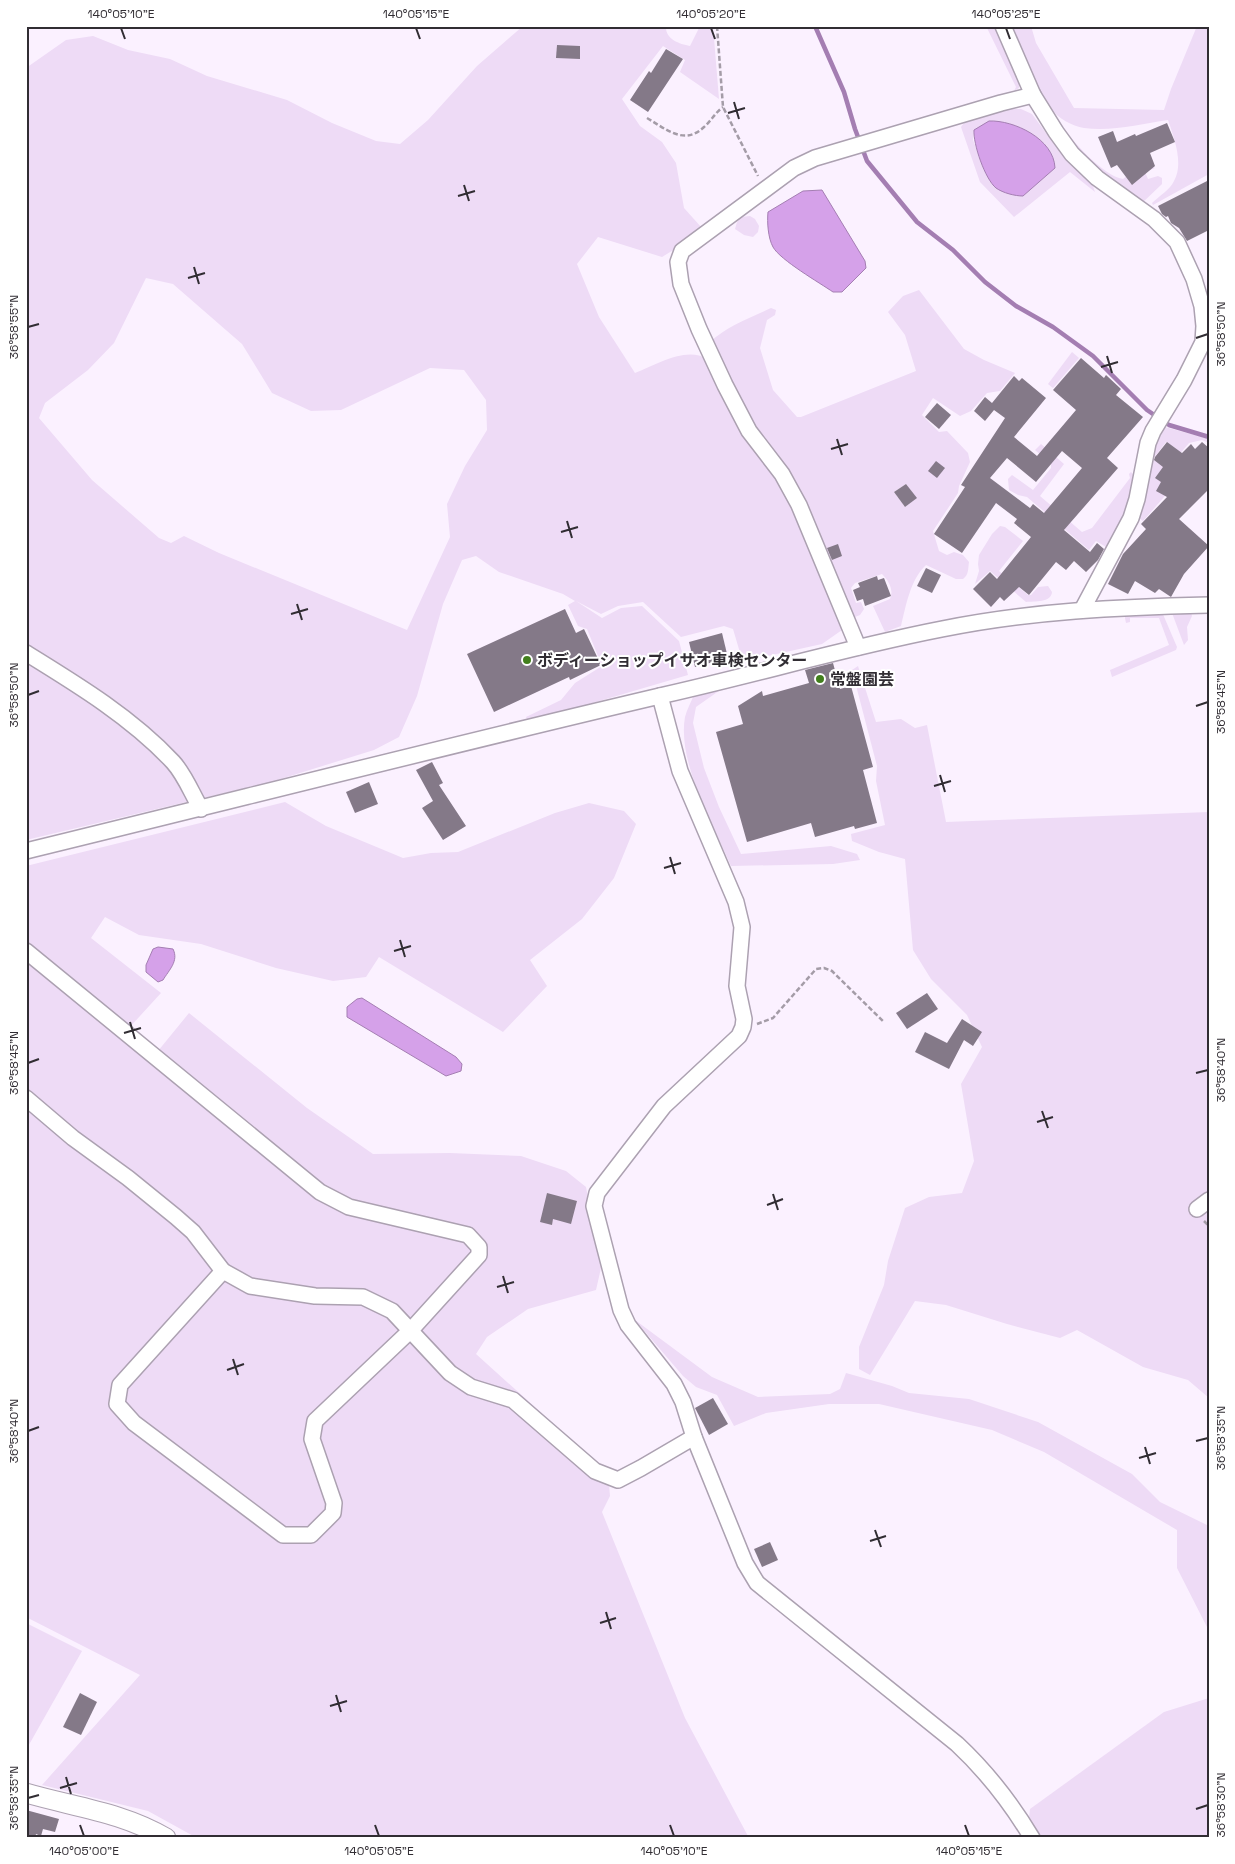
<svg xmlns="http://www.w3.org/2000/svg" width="1235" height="1864" font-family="'Space Grotesk','Noto Sans JP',sans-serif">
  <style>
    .green { fill: #eedbf6; fill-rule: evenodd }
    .water { fill: #d5a1e9; stroke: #a47eb2 }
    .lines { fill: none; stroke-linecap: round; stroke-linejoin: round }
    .stream { stroke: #a47eb2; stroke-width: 4.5 }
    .building { fill: #847988; fill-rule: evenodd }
    .minor-casing { stroke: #aca1b1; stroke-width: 18 }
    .major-casing { stroke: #aca1b1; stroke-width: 21 }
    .path { stroke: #a49ca7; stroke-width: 2.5; stroke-dasharray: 5 2.5; stroke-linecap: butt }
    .minor { stroke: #fff; stroke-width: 15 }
    .major { stroke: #fff; stroke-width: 19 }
    .ticks { fill: none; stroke: #312d33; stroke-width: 2 }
    .poi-dot { fill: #427f1d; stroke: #fff; stroke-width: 2 }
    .labels { text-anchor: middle; stroke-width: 4; stroke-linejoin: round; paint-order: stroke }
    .poi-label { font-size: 16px; font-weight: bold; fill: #312d33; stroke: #fff; text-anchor: start }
    .neatline { fill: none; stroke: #312d33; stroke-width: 2 }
    .ticks-label { font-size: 12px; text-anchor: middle; fill: #312d33 }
  </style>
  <rect width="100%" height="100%" fill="#fbf1ff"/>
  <g class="green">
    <path d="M523 26H666C665 39 679 44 690 46L700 26H713L719 99 680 72 685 60 663 46 622 99 640 126 662 142 676 163 684 208 702 228 680 246 662 257 598 237 577 264 599 317 635 373C656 365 686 346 707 359L779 478 842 619V630L822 644 745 661 741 656 733 629 724 626 681 637 643 602 618 606 601 614 576 601 602 618 621 608 642 606 679 641 688 675 528 722 526 717 561 700 575 683 602 666 587 629 578 626 568 605 575 601 563 594 499 572 476 556 462 560 443 604 417 696 399 737 374 750 271 782 26 840V68L66 40 93 36 128 50 170 59 207 76 287 100 332 123 376 141 400 144 428 120 477 66ZM146 278 173 284 242 344 272 393 311 411 341 410 430 368 464 370 486 400 487 430 465 466 447 504 450 537 407 630 219 553 184 536 171 543 159 538 92 480 39 418 45 403 88 370 114 343Z"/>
    <polygon points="986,26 996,26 1019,83 1019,88 1014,91 1016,87"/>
    <path d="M1010 26H1031L1036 43 1074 108 1164 110 1171 89 1197 26H1209V174L1153 205 1152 203C1159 196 1170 190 1174 181 1184 163 1174 138 1168 120 1141 124 1111 132 1084 128 1072 126 1058 118 1051 109 1036 91 1020 49 1010 26Z"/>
    <path d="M999 109H1021L1032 114 1057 148 1093 186 1095 192 1070 172 1014 217 980 182 961 127C968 116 988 113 999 109ZM974 130 1055 168 1023 196 987 176 973 140Z"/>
    <path d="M1060 125C1073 141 1103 176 1123 179 1131 172 1145 164 1155 168L1145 172 1148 179 1158 176 1162 178V184L1141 204 1115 184 1073 146Z"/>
    <polygon points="750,216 755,219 759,226 758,232 753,237 744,235 735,229 737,222 741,217"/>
    <path d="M919 290 964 349 984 360 1015 373 1000 391 987 393 971 411 960 416 933 398 922 415 939 432 947 431 968 453 970 462 959 486 958 493 933 531 939 551 947 555 954 552 963 555 969 562C968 568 969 575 963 579H956L926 565C910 580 906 606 901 626L885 632 873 606 890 599C894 590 889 581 882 574L855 583 851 588 856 603 861 602 864 609 860 615 850 619 752 429 710 342C727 326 750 318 771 308L776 310 775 315 767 320 760 348 773 390 797 417H801L916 371 905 335 888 312 903 296ZM906 484 916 498 905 507 894 492Z"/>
    <polygon points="1072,352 1079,358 1053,388 1048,384"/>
    <path d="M1165 427 1209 439V443L1202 440 1189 443 1178 456 1171 489 1143 521 1139 518 1145 498 1153 451ZM1166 442 1176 449 1163 466 1153 459Z"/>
    <path d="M1041 444 1064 464 1040 496 1082 532 1092 528 1130 478 1129 474 1131 472 1134 475C1132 501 1119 525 1106 547L1096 541 1089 550 1027 497 1018 495 1009 490 1008 479 1012 475 1033 490 1051 468V464L1035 450Z"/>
    <path d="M1000 526 1005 527 1023 541 999 571 1028 595H1031L1038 587 1048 586 1052 592C1051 603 1035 601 1026 602L990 571 975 584 979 571 978 564 979 555 992 534Z"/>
    <polygon points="1162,612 1177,647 1176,650 1112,677 1110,670 1169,645 1159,618 1130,618 1130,622 1126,623 1124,613"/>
    <polygon points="1191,612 1192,616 1187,627 1188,640 1184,645 1172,613"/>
    <polygon points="858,666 876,722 901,719 915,728 927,725 946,822 1209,812 1209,1398 1188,1380 1143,1367 1077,1330 1060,1338 1007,1324 946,1305 915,1301 870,1375 859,1369 859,1347 884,1285 888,1261 905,1208 929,1197 962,1193 974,1161 961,1084 982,1047 967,1015 931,979 913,950 905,859 879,852 852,841 851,834 885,825 876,781 877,766 852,670"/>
    <path d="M723 688 696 707 693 723 704 768 719 807 741 854 831 846 857 854 860 860 833 864 731 866C713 825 677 761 685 717 687 709 691 702 694 695Z"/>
    <polygon points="285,802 326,826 403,858 431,853 458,852 555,813 589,803 624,811 636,824 614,878 582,919 530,960 547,986 503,1032 379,957 366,977 333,981 276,968 201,944 139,935 105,917 91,938 161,993 129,1028 158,1051 189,1013 307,1108 373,1154 450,1153 521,1156 566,1171 586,1187 601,1268 596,1290 528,1309 487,1337 476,1354 608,1473 610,1496 602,1512 685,1718 749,1838 197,1838 148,1811 42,1785 140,1675 26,1617 26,866"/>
    <polygon points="635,1320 712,1377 758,1397 830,1394 840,1389 846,1373 892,1386 909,1393 969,1399 1038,1422 1132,1474 1160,1502 1209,1526 1209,1631 1177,1568 1177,1530 1044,1452 992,1430 879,1404 829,1404 766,1413 734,1426 717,1395 696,1387 683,1376"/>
    <polygon points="26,1623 82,1651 26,1750"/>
    <polygon points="1209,1698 1209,1838 1040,1838 1029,1818 1030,1809 1164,1712"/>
  </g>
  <g class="water">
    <path d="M989 121C1014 120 1054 139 1055 168L1023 196C1015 196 1003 193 996 188 985 179 973 144 974 130Z"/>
    <path d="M822 190 865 261 866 268 842 292H833C820 283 780 260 773 247 768 238 767 222 768 212L803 191Z"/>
    <path d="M158 947 173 949C179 961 169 970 163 980L158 982 146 972V965L153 949Z"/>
    <polygon points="362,998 456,1057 462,1064 461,1071 446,1076 347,1017 347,1007 357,999"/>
  </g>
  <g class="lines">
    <polyline class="stream" points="815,26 844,92 855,129 867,161 917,222 953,250 985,282 1016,306 1053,327 1093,356 1147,410 1169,425 1209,437"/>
  </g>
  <g class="building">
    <polygon points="557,45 580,46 580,59 556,58"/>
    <polygon points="666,49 683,59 648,112 630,100 649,71 651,73"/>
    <polygon points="1167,123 1175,142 1150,153 1155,166 1132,185 1117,165 1111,168 1098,137 1113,131 1117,142 1135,134 1136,136"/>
    <polygon points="1209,180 1209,230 1187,241 1179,228 1171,223 1168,216 1166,217 1162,214 1158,206"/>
    <path d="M1081 358 1104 378 1106 375 1121 389 1116 395 1143 417 1107 458 1118 468 1064 530 1090 552 1097 543 1104 549 1098 560 1086 572 1074 561 1066 570 1056 562 1029 595 1019 587 1004 601 1000 597 991 607 973 589 990 572 997 579 1031 537 1014 523 1017 519 996 503 962 553 934 534 965 487 961 485 1005 418 994 410 985 421 974 411 985 397 992 403 1014 376 1019 381 1022 378 1046 398 1014 437 1037 456 1076 410 1053 390ZM1062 451 1082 468 1044 513 1033 504 1030 508 990 478 1007 458 1036 482Z"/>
    <polygon points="937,403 951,415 939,429 925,417"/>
    <polygon points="1167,442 1182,453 1191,444 1195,449 1202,442 1209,448 1209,489 1179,519 1209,546 1184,574 1171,597 1159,589 1155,593 1135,581 1128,594 1108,584 1123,554 1146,529 1141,524 1167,497 1156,491 1161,482 1155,478 1163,467 1154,460 1155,457"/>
    <polygon points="936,461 945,468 937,478 928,471"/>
    <polygon points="906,484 917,498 905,507 894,492"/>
    <polygon points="838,544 842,556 832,560 827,548"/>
    <polygon points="926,568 941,575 932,593 917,586"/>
    <polygon points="877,576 878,580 884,578 891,596 865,606 863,599 857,601 853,590 860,587 858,583"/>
    <polygon points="565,609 576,633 584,629 601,665 570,680 569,677 494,712 467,654"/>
    <polygon points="722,633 728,658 695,667 689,642"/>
    <polygon points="833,663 840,689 851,686 873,767 863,770 877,823 855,829 854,826 815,837 811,823 747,842 716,732 743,724 738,706 762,691 763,696 809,683 805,670"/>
    <polygon points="432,762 443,783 439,785 466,826 443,840 422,808 433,801 416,770"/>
    <polygon points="369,782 378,804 355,813 346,792"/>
    <polygon points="927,993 938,1009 907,1029 896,1013"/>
    <polygon points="962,1019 982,1032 973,1046 964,1040 949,1069 915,1052 925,1032 947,1043"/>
    <polygon points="547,1193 577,1201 571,1224 553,1219 552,1225 540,1222"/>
    <polygon points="713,1398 728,1424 709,1435 695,1408"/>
    <polygon points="770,1542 778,1560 762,1567 754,1549"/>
    <polygon points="80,1693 97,1702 81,1735 63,1727"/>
    <polygon points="26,1810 59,1819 55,1832 43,1829 41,1836 36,1834 35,1838 26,1838"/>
  </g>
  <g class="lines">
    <defs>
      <g id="minor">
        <polyline points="1003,26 1033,95 1056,132 1072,154 1097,178 1154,219 1177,242 1194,279 1202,306 1204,326 1203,342 1184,380 1153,431 1148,443 1137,499 1131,518 1082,610"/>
        <polyline points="858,647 799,505 782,474 749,431 725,385 699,329 681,284 678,262 682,251 794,168 815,158 1001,103 1033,95"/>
        <path d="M26 653C78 685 132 718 173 762 185 775 192 794 201 809"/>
        <path d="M660 696 680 771 736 902 742 927 737 986 744 1019 743 1027 739 1036 664 1106 597 1193 594 1206 621 1310 628 1325 674 1384 683 1402 694 1437 745 1563 757 1583 957 1744C987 1772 1011 1803 1032 1838"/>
        <path d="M26 851C239 799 451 745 664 695 757 674 849 647 942 629 1030 611 1120 607 1209 605"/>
        <polyline points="26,951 320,1192 349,1207 468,1235 479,1247 479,1255 411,1330 315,1421 312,1439 334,1503 333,1513 311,1535 283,1535 134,1423 117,1404 120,1385 223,1271"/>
        <polyline points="26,1098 73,1138 128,1178 176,1217 193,1232 223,1271 250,1286 315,1296 363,1297 392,1311 450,1373 471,1387 513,1400 595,1471 618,1480 641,1468 694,1437"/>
        <polyline points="1197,1209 1209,1200"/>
      </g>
      <path id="major" d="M26 1793C74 1807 122 1812 166 1838"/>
    </defs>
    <use href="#minor" class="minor-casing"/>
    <use href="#major" class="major-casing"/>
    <g class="path">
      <polyline points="717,26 723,107 758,176"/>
      <path d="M647 118C666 129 684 146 704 127 711 121 715 113 723 107"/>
      <polyline points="757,1024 773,1018 816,969 824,968 832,971 884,1022"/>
      <polyline points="1204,1221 1209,1226"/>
    </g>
    <use href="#minor" class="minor"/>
    <use href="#major" class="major"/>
  </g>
  <path class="ticks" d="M121 28 125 39M416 28 420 39M711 28 715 39M1006 28 1010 39M734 102 739 119M728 113 745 108M464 185 469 201M458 196 475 191M194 267 199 284M188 278 205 273M28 327 39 324M1196 338 1208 334M1107 356 1112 373M1101 367 1118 362M837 439 842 455M831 449 848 444M567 521 572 538M561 532 578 527M297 604 302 620M291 614 308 609M28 695 39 691M1196 706 1208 702M940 775 945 792M934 786 951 781M670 857 675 874M664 868 681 863M400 940 405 957M394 951 411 946M130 1022 135 1039M124 1033 141 1028M28 1063 39 1059M1196 1073 1208 1070M1042 1111 1048 1128M1037 1122 1053 1117M773 1194 778 1210M767 1205 783 1199M503 1276 508 1293M497 1287 514 1282M233 1359 238 1375M227 1370 244 1364M28 1431 39 1427M1196 1441 1208 1438M1145 1447 1150 1464M1139 1458 1156 1453M875 1530 881 1547M870 1541 886 1536M606 1612 611 1629M600 1623 616 1618M336 1695 341 1712M330 1706 347 1701M66 1777 71 1794M60 1788 77 1783M28 1798 39 1795M1196 1809 1208 1805M80 1825 84 1836M375 1825 379 1836M670 1825 674 1836M965 1825 969 1836"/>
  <g class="poi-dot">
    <circle cx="527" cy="660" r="5"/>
    <circle cx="820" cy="679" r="5"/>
  </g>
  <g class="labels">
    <g class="poi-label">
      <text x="537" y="666">ボディーショップイサオ車検センター</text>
      <text x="830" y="685">常盤園芸</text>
    </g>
  </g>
  <rect width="1235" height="1864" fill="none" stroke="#ffffff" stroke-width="55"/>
  <rect x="28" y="28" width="1180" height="1808" class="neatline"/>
  <g class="ticks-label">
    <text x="121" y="18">140°05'10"E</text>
    <text x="416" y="18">140°05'15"E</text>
    <text x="711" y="18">140°05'20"E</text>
    <text x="1006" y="18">140°05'25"E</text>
    <text transform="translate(14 327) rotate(-90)" y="4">36°58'55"N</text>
    <text transform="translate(1221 334) rotate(-90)" y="4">36°58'50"N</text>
    <text transform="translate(14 695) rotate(-90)" y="4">36°58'50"N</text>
    <text transform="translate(1221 702) rotate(-90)" y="4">36°58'45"N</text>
    <text transform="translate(14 1063) rotate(-90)" y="4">36°58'45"N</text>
    <text transform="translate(1221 1070) rotate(-90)" y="4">36°58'40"N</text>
    <text transform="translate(14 1431) rotate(-90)" y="4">36°58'40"N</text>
    <text transform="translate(1221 1438) rotate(-90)" y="4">36°58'35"N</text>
    <text transform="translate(14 1798) rotate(-90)" y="4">36°58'35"N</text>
    <text transform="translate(1221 1805) rotate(-90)" y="4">36°58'30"N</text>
    <text x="84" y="1855">140°05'00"E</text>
    <text x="379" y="1855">140°05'05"E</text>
    <text x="674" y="1855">140°05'10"E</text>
    <text x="969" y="1855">140°05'15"E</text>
  </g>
</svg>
